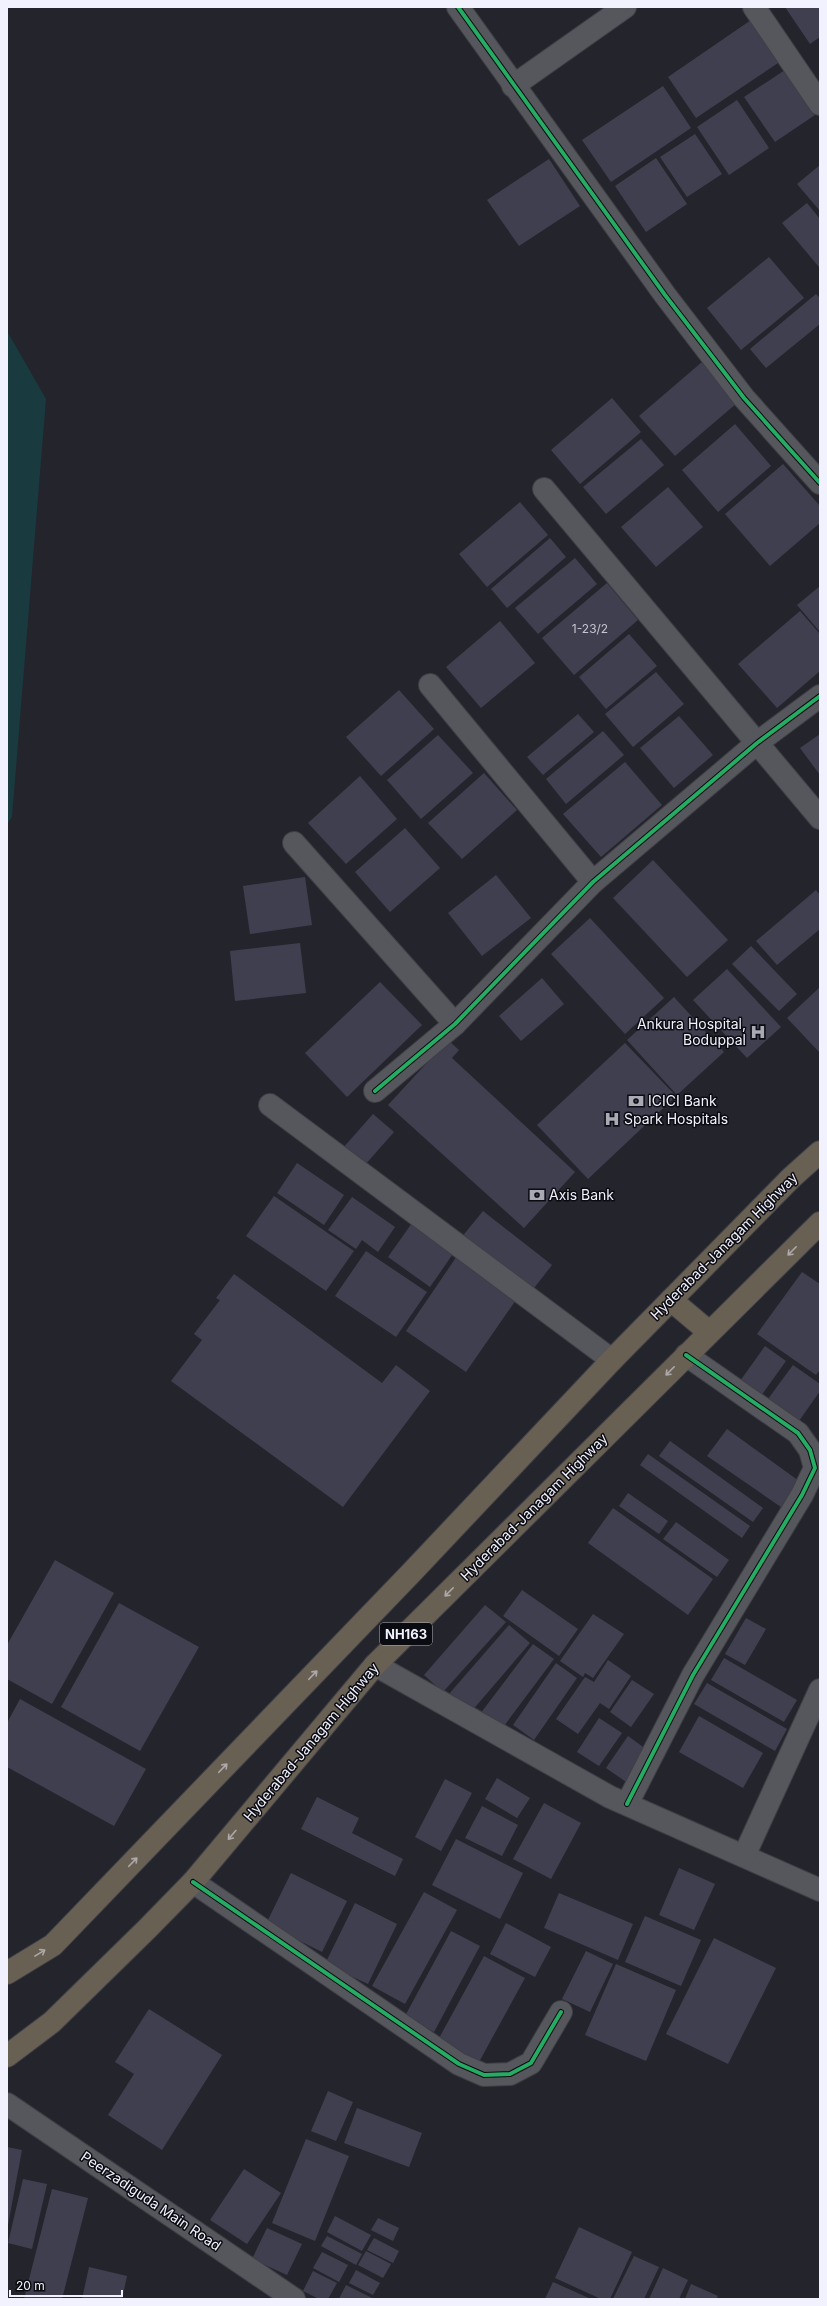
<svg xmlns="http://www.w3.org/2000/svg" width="827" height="2306" font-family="Inter,sans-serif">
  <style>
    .water { fill: #193a3f }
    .building { fill: #403f4f }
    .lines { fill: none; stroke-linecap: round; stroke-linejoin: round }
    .street-casing { stroke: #3f3f46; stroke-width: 24 }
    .secondary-casing { stroke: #3f3f46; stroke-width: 24 }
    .highway-casing { stroke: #3f3f46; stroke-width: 24 }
    .street { stroke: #56565d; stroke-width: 22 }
    .secondary { stroke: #56565d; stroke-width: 22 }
    .highway { stroke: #696054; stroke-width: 22 }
    .cycleway-casing { stroke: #0b0b12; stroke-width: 6 }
    .cycleway { stroke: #26ab63; stroke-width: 4 }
    .oneway { stroke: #ada9a8 }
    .labels { text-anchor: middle; stroke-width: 3; stroke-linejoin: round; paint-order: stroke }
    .number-label { font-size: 12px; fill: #c5c5d2 }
    .shield { fill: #0b0b12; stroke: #acadb6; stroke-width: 1 }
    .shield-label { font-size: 13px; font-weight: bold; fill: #f1f2fd }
    .poi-label { font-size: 14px; fill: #f1f2fd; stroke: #0b0b12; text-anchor: start }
    .street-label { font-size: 14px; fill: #f1f2fd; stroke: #0b0b12 }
  </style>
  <rect width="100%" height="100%" fill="#24242c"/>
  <polygon class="water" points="7,331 46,399 12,817 7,824"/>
  <g class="building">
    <polygon points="785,7 820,7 820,37 810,44"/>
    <polygon points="754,18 784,59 696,118 668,77"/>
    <polygon points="785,70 815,115 775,142 744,97"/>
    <polygon points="663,86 691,128 611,182 582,140"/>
    <polygon points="737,100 769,148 729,175 697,127"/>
    <polygon points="695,134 722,174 687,197 660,157"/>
    <polygon points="656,158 687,204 646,232 615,186"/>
    <polygon points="549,159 580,206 519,246 487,200"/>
    <polygon points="820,165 820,211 797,184"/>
    <polygon points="807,203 820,219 819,267 782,223"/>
    <polygon points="769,257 804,298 741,350 707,308"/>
    <polygon points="816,294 820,298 820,324 766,368 750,349"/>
    <polygon points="702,362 737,403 675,456 639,416"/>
    <polygon points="612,398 641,432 580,484 551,450"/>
    <polygon points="735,424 771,466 718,512 682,470"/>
    <polygon points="641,439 664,465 606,514 583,487"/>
    <polygon points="783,464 820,506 820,523 770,566 725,514"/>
    <polygon points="668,487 703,527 656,567 621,527"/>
    <polygon points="520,502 548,535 487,587 459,554"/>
    <polygon points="550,538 566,557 507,608 491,589"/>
    <polygon points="575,558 597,584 538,634 515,608"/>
    <polygon points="607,583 638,620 574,675 542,638"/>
    <polygon points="820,586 820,632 797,605"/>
    <polygon points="800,611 820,634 820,671 777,708 738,664"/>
    <polygon points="500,621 535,663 481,708 446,667"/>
    <polygon points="629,634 657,666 606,709 579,677"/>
    <polygon points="656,672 684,704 633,747 605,714"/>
    <polygon points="399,690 434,729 381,776 346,737"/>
    <polygon points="578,714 594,732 543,775 527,757"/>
    <polygon points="679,716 713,755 674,788 640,748"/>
    <polygon points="603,731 624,755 566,804 546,779"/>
    <polygon points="820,734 820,775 800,748"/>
    <polygon points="438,735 473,773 421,819 387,780"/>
    <polygon points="625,762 662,805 601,857 563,814"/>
    <polygon points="484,773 517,810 462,859 428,823"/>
    <polygon points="360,776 397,819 346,864 308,823"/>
    <polygon points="405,828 440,868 390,912 355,872"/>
    <polygon points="653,860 728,940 687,977 613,898"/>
    <polygon points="496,875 531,918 482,956 448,913"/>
    <polygon points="305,877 312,925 250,934 243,886"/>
    <polygon points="816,890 820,895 820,929 777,965 756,941"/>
    <polygon points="590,918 664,998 625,1034 551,954"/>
    <polygon points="300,943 306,993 235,1001 230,951"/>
    <polygon points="751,946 797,994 779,1011 732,964"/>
    <polygon points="727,969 781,1027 747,1058 693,1000"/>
    <polygon points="542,978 564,1004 521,1041 499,1016"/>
    <polygon points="380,982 422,1025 347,1097 305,1053"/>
    <polygon points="820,987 820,1053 787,1018"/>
    <polygon points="674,997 724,1052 677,1095 627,1040"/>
    <polygon points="448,1040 459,1050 452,1058 575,1172 524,1228 388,1105"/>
    <polygon points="625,1043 676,1096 588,1179 537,1125"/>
    <polygon points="373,1114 394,1132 364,1166 343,1148"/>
    <polygon points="297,1163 344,1195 324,1225 277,1193"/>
    <polygon points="274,1196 354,1251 326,1291 246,1236"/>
    <polygon points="352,1197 395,1227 378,1252 362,1240 356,1249 328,1230"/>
    <polygon points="483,1211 552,1265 531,1292 461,1238"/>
    <polygon points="412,1223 455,1251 430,1287 388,1257"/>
    <polygon points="366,1251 427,1292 396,1337 335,1296"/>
    <polygon points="457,1256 518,1297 466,1372 406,1331"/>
    <polygon points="802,1272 820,1284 820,1370 816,1375 757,1334"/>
    <polygon points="234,1274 382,1383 396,1365 430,1391 343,1507 171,1381 202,1340 194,1334 220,1300 216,1298"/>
    <polygon points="765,1346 786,1361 761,1396 740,1381"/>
    <polygon points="793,1365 820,1384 820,1391 799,1421 768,1399"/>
    <polygon points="727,1429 799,1481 781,1507 707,1456"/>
    <polygon points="670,1441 763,1508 753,1522 659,1456"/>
    <polygon points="648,1454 750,1526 742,1538 640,1465"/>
    <polygon points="628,1493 668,1521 659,1534 619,1506"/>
    <polygon points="613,1508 713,1579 688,1615 588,1543"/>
    <polygon points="676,1522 729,1560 717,1577 663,1539"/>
    <polygon points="55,1560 114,1593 52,1704 7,1679 7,1645"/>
    <polygon points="522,1590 578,1629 559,1656 503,1616"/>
    <polygon points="119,1603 199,1647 140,1751 61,1707"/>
    <polygon points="485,1605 506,1622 443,1692 424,1675"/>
    <polygon points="593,1614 624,1634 593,1678 585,1673 583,1677 560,1661"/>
    <polygon points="746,1618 766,1629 745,1665 725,1654"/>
    <polygon points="509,1625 530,1643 471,1712 449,1694"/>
    <polygon points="533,1644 554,1659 501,1730 480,1714"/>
    <polygon points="724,1658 797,1700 784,1722 711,1680"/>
    <polygon points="608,1660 631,1676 609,1709 600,1703 578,1734 556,1719 585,1677 594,1682"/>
    <polygon points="556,1663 577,1678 534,1740 513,1725"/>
    <polygon points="632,1680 654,1694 631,1727 610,1712"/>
    <polygon points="707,1683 787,1729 775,1751 694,1704"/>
    <polygon points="20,1699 146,1769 114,1826 7,1767 7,1723"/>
    <polygon points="699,1716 763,1753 743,1788 679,1752"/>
    <polygon points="599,1718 622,1733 599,1766 577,1752"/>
    <polygon points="628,1736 650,1752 629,1784 606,1768"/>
    <polygon points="497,1778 530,1798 517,1818 485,1799"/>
    <polygon points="445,1779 472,1793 441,1851 415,1837"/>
    <polygon points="317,1797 359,1818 352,1833 403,1859 395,1876 301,1829"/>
    <polygon points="544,1803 581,1823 551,1879 513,1859"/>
    <polygon points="482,1806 518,1825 502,1856 465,1838"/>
    <polygon points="456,1839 523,1873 500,1919 432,1885"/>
    <polygon points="679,1868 715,1884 694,1930 659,1915"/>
    <polygon points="291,1873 347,1901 322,1952 266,1924"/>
    <polygon points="424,1892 457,1910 405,2004 372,1986"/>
    <polygon points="559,1893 633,1924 618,1960 544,1928"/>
    <polygon points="355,1903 397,1924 368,1984 325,1964"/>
    <polygon points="645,1916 701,1940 681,1986 625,1962"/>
    <polygon points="506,1923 551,1947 535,1977 490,1954"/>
    <polygon points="451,1931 480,1946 434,2032 405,2016"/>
    <polygon points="714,1938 776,1968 728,2064 666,2034"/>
    <polygon points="586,1951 613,1964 590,2012 562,1999"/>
    <polygon points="484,1956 525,1978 479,2062 438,2040"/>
    <polygon points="616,1964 676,1990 646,2061 585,2035"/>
    <polygon points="149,2009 222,2055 162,2150 108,2115 134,2074 115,2062"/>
    <polygon points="328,2091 353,2102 336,2141 311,2131"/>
    <polygon points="357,2108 422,2133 409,2167 344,2143"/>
    <polygon points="306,2139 349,2156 315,2241 272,2223"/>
    <polygon points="7,2147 22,2150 8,2225 7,2225"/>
    <polygon points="244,2169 281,2193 247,2244 210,2220"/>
    <polygon points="23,2179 47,2184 32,2249 8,2243"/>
    <polygon points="52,2189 88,2198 62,2299 24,2299"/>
    <polygon points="335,2216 371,2235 362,2251 327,2232"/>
    <polygon points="378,2218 399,2228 393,2241 371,2230"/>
    <polygon points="579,2227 632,2252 610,2299 601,2299 555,2278"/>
    <polygon points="267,2228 302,2244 287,2275 252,2259"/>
    <polygon points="327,2236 362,2254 356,2265 321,2246"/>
    <polygon points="374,2238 399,2251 393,2263 367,2250"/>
    <polygon points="366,2251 391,2264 383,2278 358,2265"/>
    <polygon points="322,2252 348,2265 339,2282 313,2268"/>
    <polygon points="634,2256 659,2267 644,2299 613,2299"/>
    <polygon points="89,2267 127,2276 122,2299 82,2299"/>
    <polygon points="663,2268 688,2280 679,2299 649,2299"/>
    <polygon points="356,2270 380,2283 373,2295 349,2283"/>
    <polygon points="313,2271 337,2283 328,2299 319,2299 303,2291"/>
    <polygon points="553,2282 591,2299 545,2299"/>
    <polygon points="691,2284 718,2296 716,2299 685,2299"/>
    <polygon points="346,2285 374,2299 339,2299"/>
  </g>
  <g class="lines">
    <defs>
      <g id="street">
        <polyline points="458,7 665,295 744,398 820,483"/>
        <polyline points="754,7 820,104"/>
        <polyline points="513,86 625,7"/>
        <polyline points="544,489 820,818"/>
        <polyline points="430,685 593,882"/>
        <polyline points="294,843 455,1024"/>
        <polyline points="375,1091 455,1024 593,882 757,743 820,696"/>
        <polyline points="270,1105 612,1360"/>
        <polyline points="375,1665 610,1797 820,1890"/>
        <polyline points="627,1804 693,1675 802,1495 815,1468 810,1450 798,1433 686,1355"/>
        <polyline points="744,1856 820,1690"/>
        <polyline points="193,1882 459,2064 484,2075 510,2074 531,2063 561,2012"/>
      </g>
      <polyline id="secondary" points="7,2104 294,2299"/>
      <g id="highway">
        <polyline points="671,1300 709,1332"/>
        <polyline points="7,1973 53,1945 412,1572 612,1360 791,1178 820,1152"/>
        <polyline points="7,2056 52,2022 147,1929 193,1882 375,1665 820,1223"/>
      </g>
    </defs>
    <use href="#street" class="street-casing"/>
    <use href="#secondary" class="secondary-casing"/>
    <use href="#highway" class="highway-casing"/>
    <use href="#street" class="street"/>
    <use href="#secondary" class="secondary"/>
    <use href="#highway" class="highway"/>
    <defs>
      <g id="cycleway">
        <polyline points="458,7 665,295 744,398 820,483"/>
        <polyline points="375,1091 455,1024 593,882 757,743 820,696"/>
        <polyline points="627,1804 693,1675 802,1495 815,1468 810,1450 798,1433 686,1355"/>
        <polyline points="193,1882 459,2064 484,2075 510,2074 531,2063 561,2012"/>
      </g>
    </defs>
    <use href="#cycleway" class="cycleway-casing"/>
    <use href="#cycleway" class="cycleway"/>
  </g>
  <defs><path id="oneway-shaft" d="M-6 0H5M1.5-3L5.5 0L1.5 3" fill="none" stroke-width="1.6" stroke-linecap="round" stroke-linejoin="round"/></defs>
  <g class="oneway">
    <use href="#oneway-shaft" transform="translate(792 1251) rotate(135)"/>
    <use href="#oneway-shaft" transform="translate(670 1371) rotate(135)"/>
    <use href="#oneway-shaft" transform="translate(449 1592) rotate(135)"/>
    <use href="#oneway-shaft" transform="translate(313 1675) rotate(-46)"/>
    <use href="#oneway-shaft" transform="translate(223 1768) rotate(-46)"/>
    <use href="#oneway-shaft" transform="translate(232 1835) rotate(130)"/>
    <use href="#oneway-shaft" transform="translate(133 1862) rotate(-46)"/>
    <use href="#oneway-shaft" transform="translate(40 1953) rotate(-31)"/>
  </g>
  <defs>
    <symbol id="hospital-bare" viewBox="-9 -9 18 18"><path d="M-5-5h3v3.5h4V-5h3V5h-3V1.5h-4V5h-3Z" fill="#a9aab4" stroke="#0b0b12" stroke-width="2.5" paint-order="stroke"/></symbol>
    <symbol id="bank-bare" viewBox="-9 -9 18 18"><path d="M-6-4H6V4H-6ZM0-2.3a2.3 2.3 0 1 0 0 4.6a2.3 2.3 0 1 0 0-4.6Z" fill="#a9aab4" stroke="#0b0b12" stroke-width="2.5" paint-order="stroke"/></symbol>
  </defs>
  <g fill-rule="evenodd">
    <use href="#hospital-bare" x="747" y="1021" width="22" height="22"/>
    <use href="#bank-bare" x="625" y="1090" width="22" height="22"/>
    <use href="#hospital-bare" x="601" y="1108" width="22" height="22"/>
    <use href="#bank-bare" x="526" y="1184" width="22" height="22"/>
  </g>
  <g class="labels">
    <g class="number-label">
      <text x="590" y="633">1-23/2</text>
    </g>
    <rect class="shield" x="380" y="1623" width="52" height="22" rx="3"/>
    <g class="shield-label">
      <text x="406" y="1639">NH163</text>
    </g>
    <g class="poi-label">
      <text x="746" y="1029" text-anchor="end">Ankura Hospital,<tspan x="746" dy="16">Boduppal</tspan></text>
      <text x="648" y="1106">ICICI Bank</text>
      <text x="624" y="1124">Spark Hospitals</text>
      <text x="549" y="1200">Axis Bank</text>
    </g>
    <g class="street-label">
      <text transform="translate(724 1246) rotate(-45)" y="5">Hyderabad-Janagam Highway</text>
      <text transform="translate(534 1507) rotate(-45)" y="5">Hyderabad-Janagam Highway</text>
      <text transform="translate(311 1742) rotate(-50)" y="5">Hyderabad-Janagam Highway</text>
      <text transform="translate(151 2201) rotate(34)" y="5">Peerzadiguda Main Road</text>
    </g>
  </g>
  <rect width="827" height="2306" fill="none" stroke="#f1f2fd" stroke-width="16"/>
  <path d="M10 2290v6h112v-6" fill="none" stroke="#f1f2fd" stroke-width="2"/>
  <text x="16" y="2290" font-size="12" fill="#f1f2fd" stroke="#0b0b12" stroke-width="3" paint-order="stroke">20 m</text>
</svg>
